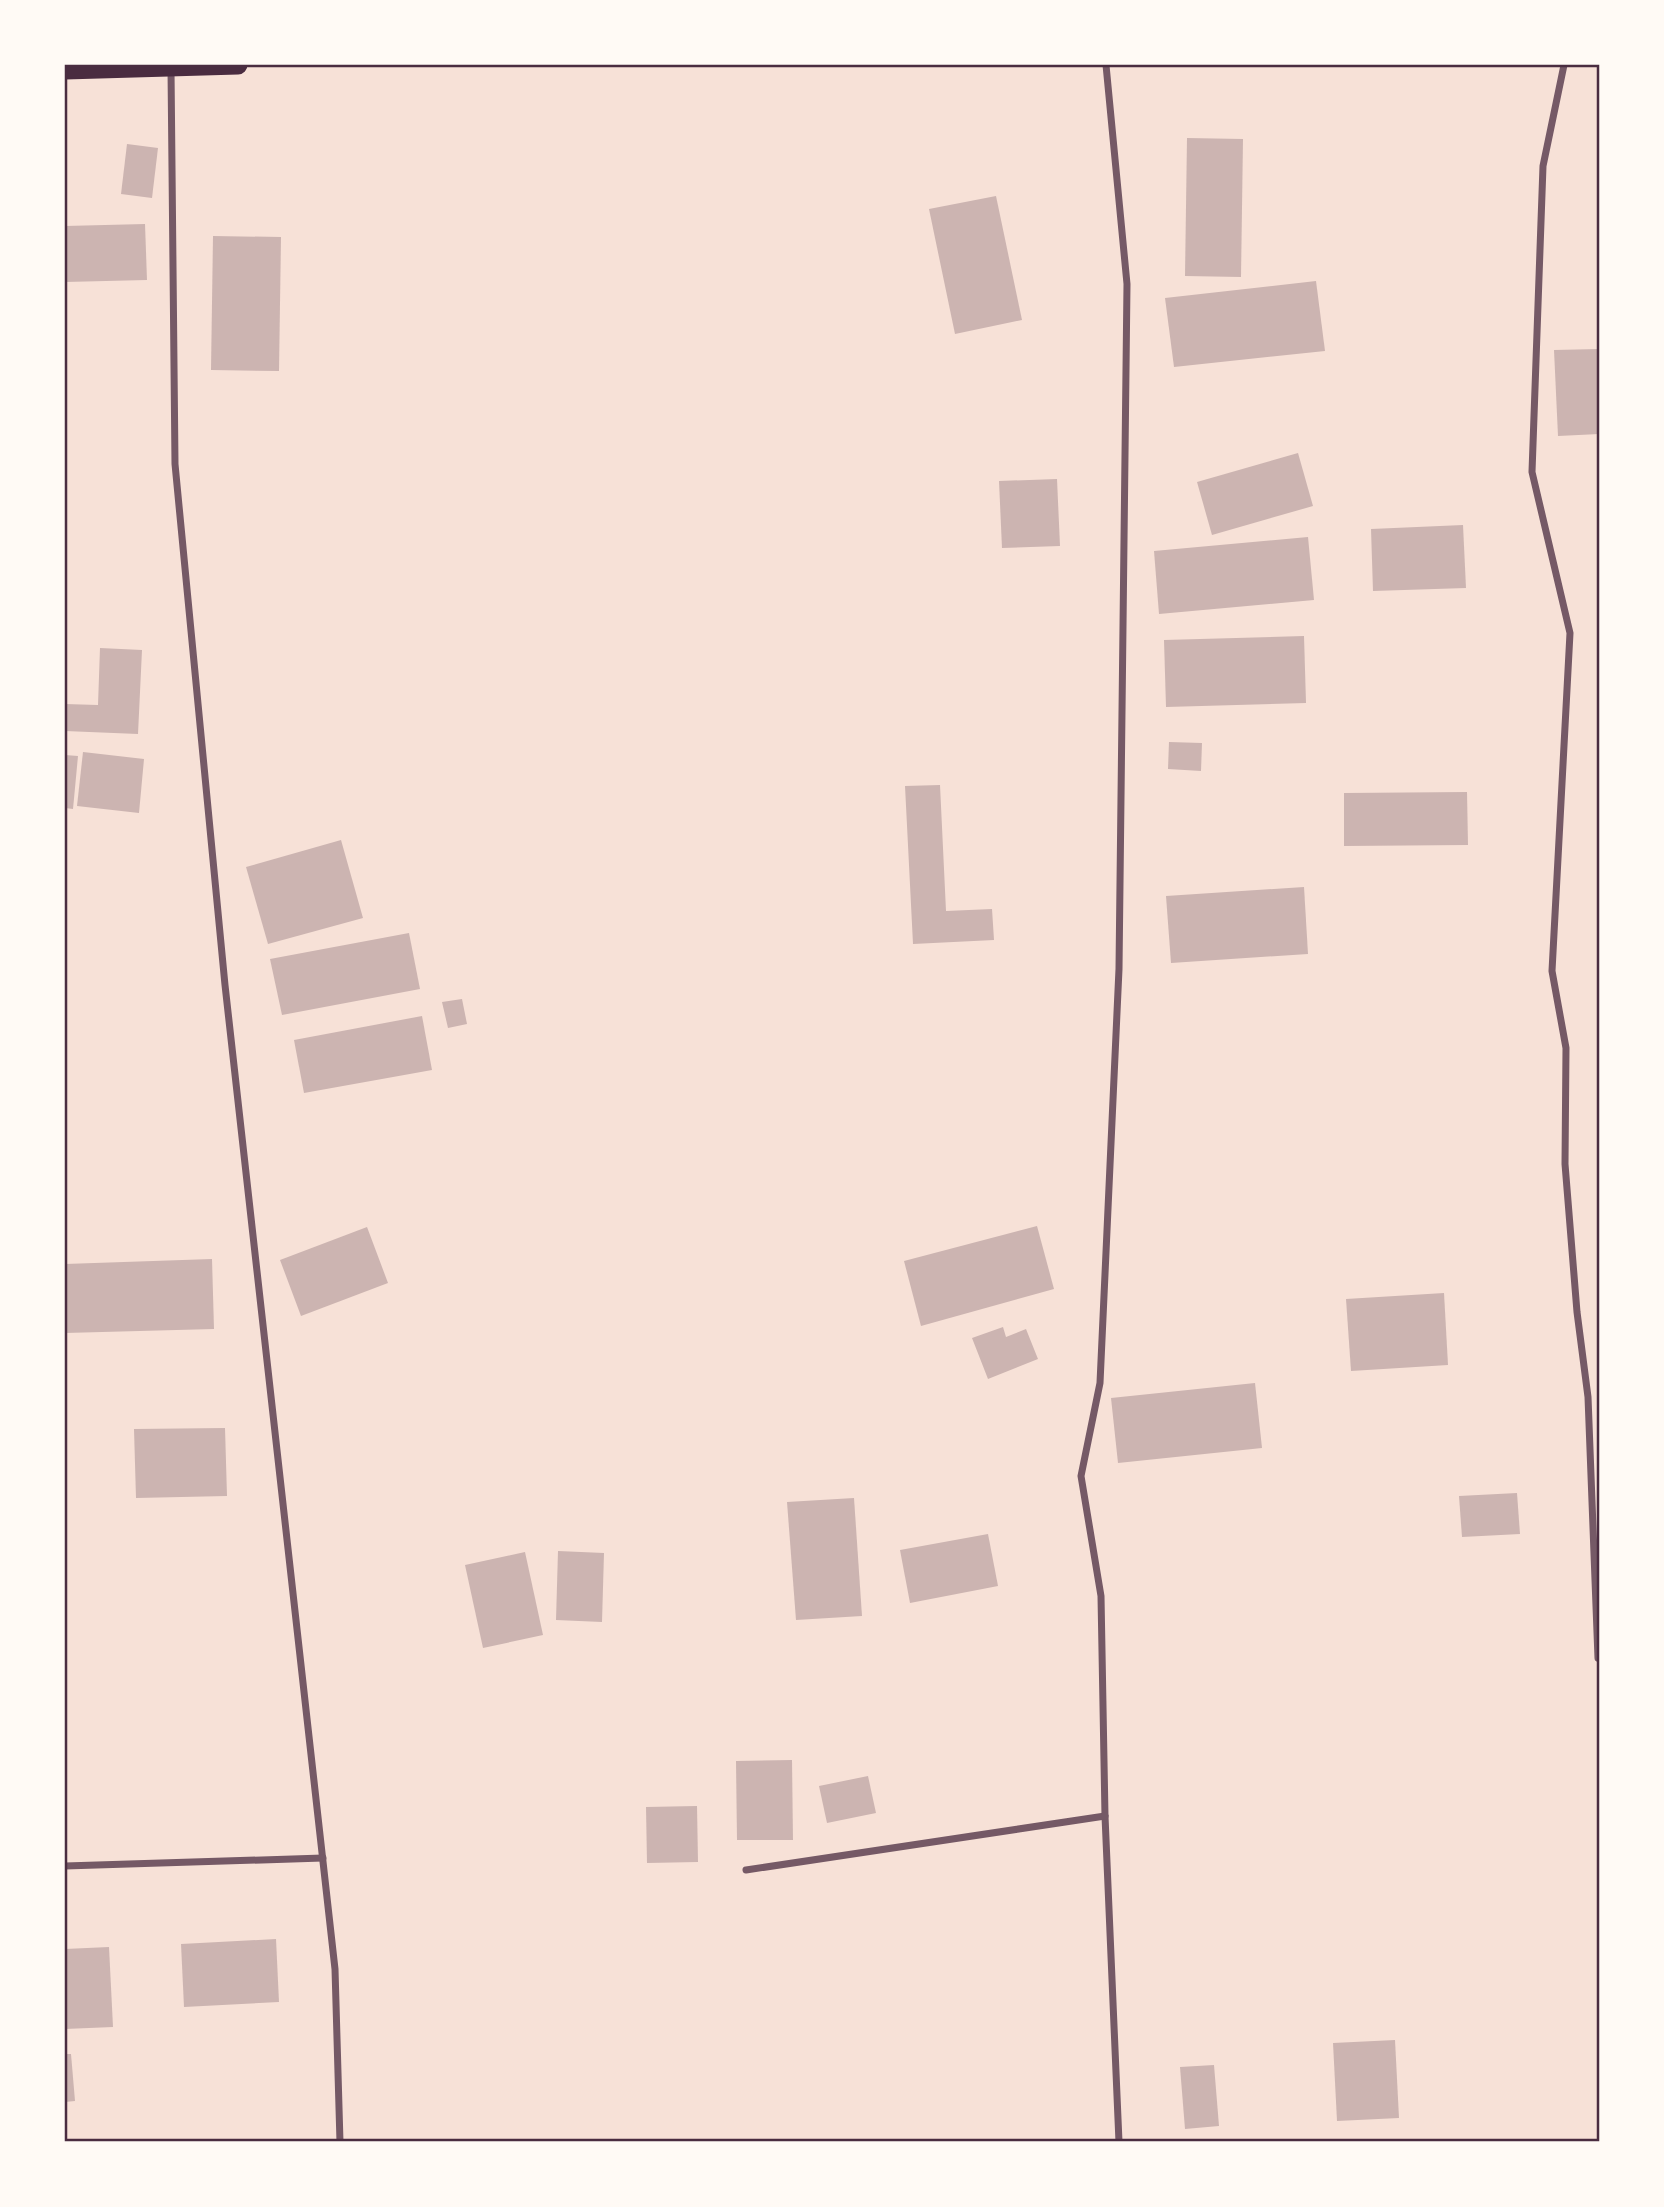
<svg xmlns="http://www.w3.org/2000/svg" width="1664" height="2207" font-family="Jost,sans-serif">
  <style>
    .building { fill: #ccb4b1 }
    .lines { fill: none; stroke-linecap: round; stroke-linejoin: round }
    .minor { stroke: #755966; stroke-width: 7 }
    .trunk { stroke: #4a2c40; stroke-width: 19 }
    .neatline { fill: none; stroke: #4a2c40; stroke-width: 2.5 }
  </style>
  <rect width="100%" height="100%" fill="#f7e1d7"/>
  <g class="building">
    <polygon points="1187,138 1243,139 1241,277 1185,276"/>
    <polygon points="127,144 158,148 152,198 121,194"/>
    <polygon points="996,196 1022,320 955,334 929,209"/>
    <polygon points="145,224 147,280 65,282 65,226"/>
    <polygon points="213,236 281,237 279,371 211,370"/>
    <polygon points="1316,281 1325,351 1174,367 1165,298"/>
    <polygon points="1599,349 1599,434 1558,436 1554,350"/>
    <polygon points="1298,453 1313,506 1212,535 1197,482"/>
    <polygon points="1057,479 1060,546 1002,548 999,481"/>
    <polygon points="1463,525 1466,588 1373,591 1371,529"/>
    <polygon points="1308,537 1314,600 1159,614 1154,551"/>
    <polygon points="1304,636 1306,703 1166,707 1164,640"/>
    <polygon points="100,648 142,650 138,734 65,731 65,704 98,705"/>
    <polygon points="1169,742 1202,743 1201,771 1168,769"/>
    <polygon points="83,752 144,759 139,813 77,806"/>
    <polygon points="65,755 78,756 73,809 65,808"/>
    <polygon points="940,785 946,911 992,909 994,940 913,944 905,786"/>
    <polygon points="1467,792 1468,845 1344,846 1344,793"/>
    <polygon points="341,840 363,918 268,944 246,867"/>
    <polygon points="1304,887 1308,954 1171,963 1166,896"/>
    <polygon points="409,933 420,989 282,1015 270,959"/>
    <polygon points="462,999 467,1024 448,1028 442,1002"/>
    <polygon points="422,1016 432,1070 304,1093 294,1040"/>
    <polygon points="1037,1226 1054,1289 921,1326 904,1261"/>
    <polygon points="367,1227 388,1283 301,1316 280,1260"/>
    <polygon points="212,1259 214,1329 65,1333 65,1264"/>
    <polygon points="1444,1293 1448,1365 1351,1371 1346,1299"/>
    <polygon points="1003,1327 1006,1337 1026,1329 1038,1359 988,1379 972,1338"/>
    <polygon points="1255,1383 1262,1448 1118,1463 1111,1398"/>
    <polygon points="225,1428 227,1496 136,1498 134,1429"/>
    <polygon points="1517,1493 1520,1534 1462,1537 1459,1496"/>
    <polygon points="854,1498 862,1616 796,1620 787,1502"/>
    <polygon points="988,1534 998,1586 910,1603 900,1550"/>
    <polygon points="558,1551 604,1553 602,1622 556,1620"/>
    <polygon points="525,1552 543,1635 483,1648 465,1565"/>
    <polygon points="792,1760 793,1840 737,1840 736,1761"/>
    <polygon points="868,1776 876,1813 827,1823 819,1786"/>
    <polygon points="697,1806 698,1862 647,1863 646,1807"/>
    <polygon points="276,1939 279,2002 184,2007 181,1944"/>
    <polygon points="109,1947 113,2027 65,2029 65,1949"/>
    <polygon points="1395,2040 1399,2118 1337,2121 1333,2043"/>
    <polygon points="65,2054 71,2054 75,2101 65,2102"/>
    <polygon points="1214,2065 1219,2126 1185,2129 1180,2067"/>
  </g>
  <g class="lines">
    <g class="minor">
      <polyline points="1106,65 1127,284 1119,969 1100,1383 1081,1476 1101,1596 1105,1816 1119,2142"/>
      <polyline points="1564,65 1543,166 1532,472 1570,633 1552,971 1566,1048 1565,1164 1577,1312 1588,1397 1598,1658"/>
      <polyline points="171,69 175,464 225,985 335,1969 340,2142"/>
      <polyline points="65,1866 323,1858"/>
      <polyline points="746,1870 1105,1816"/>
    </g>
    <polyline class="trunk" points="65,70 238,65"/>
  </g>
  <rect width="1664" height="2207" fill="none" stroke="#fffaf5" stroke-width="133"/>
  <rect x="66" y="66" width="1532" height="2074" class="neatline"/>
</svg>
